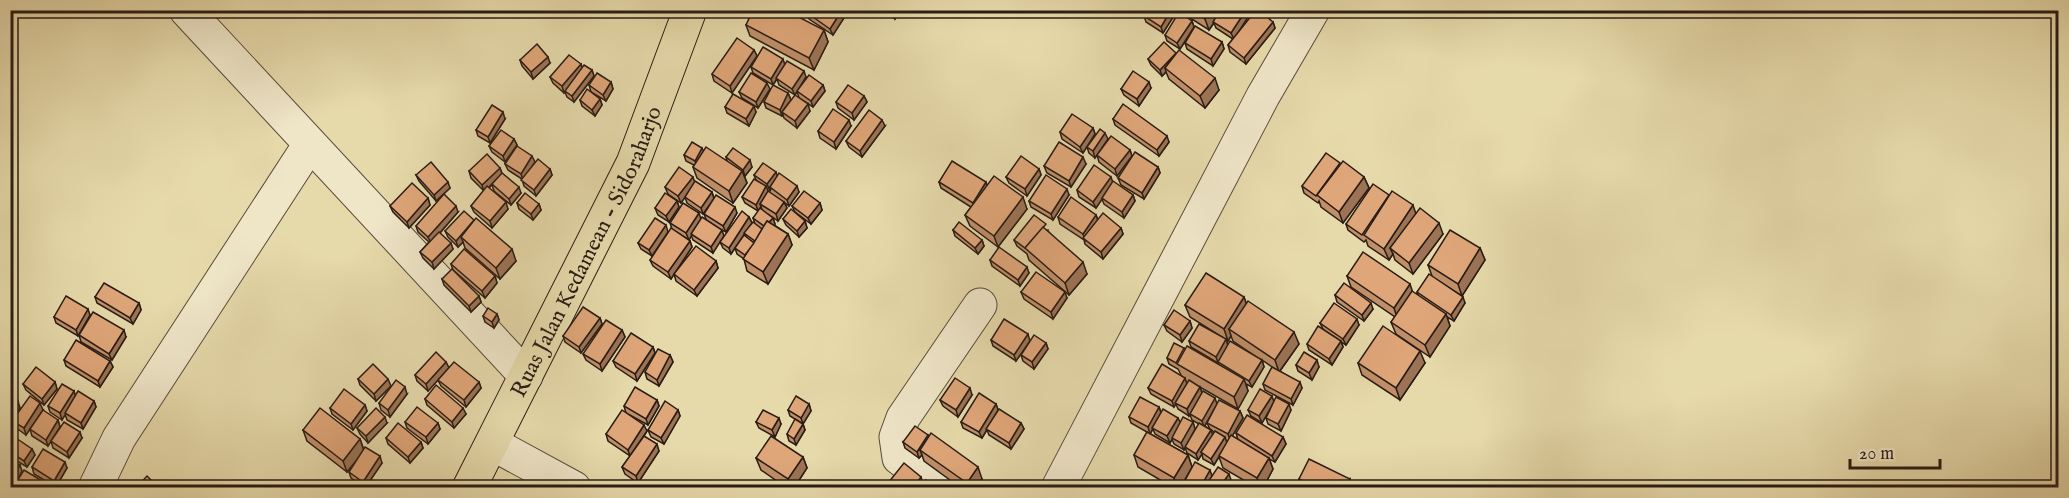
<svg xmlns="http://www.w3.org/2000/svg" width="2069" height="498" font-family="'IM FELL English',serif">
  <style>
    .lines { fill: none; stroke-linecap: round; stroke-linejoin: round }
    .minor-casing { stroke: #584b3a; stroke-width: 35 }
    .major-casing { stroke: #291c15; stroke-width: 35 }
    .minor { stroke: #efe6c8; stroke-width: 33 }
    .major { stroke: #e6d9aa; stroke-width: 33 }
    .wall { fill: #c08f68; stroke: #291c15; stroke-width: 1.5; fill-rule: evenodd }
    .shaded-wall { fill: #9c7455; stroke: #291c15; stroke-width: 1.5 }
    .building { fill: #dfa679; stroke: #291c15; stroke-width: 1.5 }
    .labels { text-anchor: middle; stroke-width: 6; stroke-linejoin: round; paint-order: stroke }
    .street-label { font-size: 22px; fill: #291c15; stroke: #efe6c8 }
  </style>
  <rect width="100%" height="100%" fill="#e6d9aa"/>
  <filter id="stains"><feTurbulence type="fractalNoise" baseFrequency=".00333" numOctaves="4"/><feColorMatrix values="0 0 0 0 .2 0 0 0 0 .09 0 0 0 0 .02 0 0 0 .5 -.17"/></filter>
  <radialGradient id="worn" r=".72"><stop offset=".6" stop-color="#630" stop-opacity="0"/><stop offset="1" stop-color="#630" stop-opacity=".3"/></radialGradient>
  <g class="lines">
    <defs>
      <g id="minor">
        <polyline points="186,10 526,376"/>
        <polyline points="493,444 574,488"/>
        <polyline points="95,488 119,438 310,144"/>
        <polyline points="938,488 899,458 896,437 903,418 980,305"/>
        <polyline points="1058,488 1263,96 1313,10"/>
      </g>
      <g id="major">
        <path id="s1" d="M469 488 633 163 690 10"/>
      </g>
    </defs>
    <use href="#minor" class="minor-casing"/>
    <use href="#major" class="major-casing"/>
    <use href="#minor" class="minor"/>
    <use href="#major" class="major"/>
  </g>
  <g class="wall">
    <polygon points="792,10 807,10 803,17"/>
    <polygon points="849,10 833,35 809,19 806,12"/>
    <polygon points="882,10 901,10 895,19"/>
    <polygon points="1185,10 1252,10 1239,31 1273,22 1275,28 1246,64 1230,52 1228,45 1233,39 1216,28 1214,23 1209,30 1187,16"/>
    <polygon points="1175,14 1163,33 1146,22 1144,16"/>
    <polygon points="1192,21 1194,27 1222,42 1224,49 1213,66 1187,49 1185,43 1191,33 1180,49 1167,41 1165,35"/>
    <polygon points="746,25 824,30 828,42 814,70 750,36"/>
    <polygon points="754,50 757,56 732,93 714,81 712,74"/>
    <polygon points="1176,53 1219,90 1205,108 1169,79 1166,72 1162,76 1151,65 1148,59"/>
    <polygon points="520,60 550,63 533,79 522,66"/>
    <polygon points="581,64 582,68 592,70 594,76 574,102 567,97 565,92 564,93 553,83 550,77"/>
    <polygon points="785,65 806,77 795,95 779,85 777,79 773,85 753,73 751,67"/>
    <polygon points="611,82 613,89 606,101 591,92 589,85"/>
    <polygon points="823,85 825,91 813,107 799,98 797,91"/>
    <polygon points="1151,88 1139,106 1124,95 1121,89"/>
    <polygon points="770,89 758,108 742,98 739,92"/>
    <polygon points="788,93 791,100 810,111 797,128 784,118 783,115 782,116 766,108 764,102"/>
    <polygon points="864,96 867,102 854,120 838,108 836,102"/>
    <polygon points="600,99 602,105 595,116 582,106 580,100"/>
    <polygon points="725,107 756,112 749,126 727,113"/>
    <polygon points="505,119 490,143 478,136 476,130"/>
    <polygon points="1113,119 1169,142 1159,156 1115,125"/>
    <polygon points="851,126 836,149 820,138 818,131"/>
    <polygon points="885,126 862,157 849,147 846,141"/>
    <polygon points="1093,128 1095,134 1083,153 1062,139 1060,132"/>
    <polygon points="514,139 517,145 505,162 492,152 489,146"/>
    <polygon points="1108,139 1095,158 1089,153 1087,147"/>
    <polygon points="1130,150 1132,156 1117,176 1099,162 1097,155"/>
    <polygon points="703,151 727,161 726,157 752,167 745,176 744,175 747,183 733,203 697,178 693,167 694,165 686,161 684,155"/>
    <polygon points="535,162 550,169 552,175 536,196 524,186 522,179 508,170 505,164"/>
    <polygon points="1086,164 1071,187 1047,173 1044,166"/>
    <polygon points="1340,165 1364,177 1369,188 1343,223 1321,207 1319,201 1318,203 1304,193 1302,186"/>
    <polygon points="1158,167 1160,173 1144,199 1121,185 1118,178"/>
    <polygon points="500,168 502,173 521,193 511,205 494,191 492,185 489,188 508,209 492,228 474,212 471,206 484,191 471,178 469,171"/>
    <polygon points="1039,169 1041,175 1027,196 1009,183 1006,177"/>
    <polygon points="416,175 450,188 436,201 419,181"/>
    <path d="M754 175 777 176 799 192 789 206 785 203 787 208 778 221 768 214 773 218 775 224 774 225 788 234 792 245 768 284 747 271 744 259 737 254 735 248 731 254 723 248 720 242 749 217 752 223 755 224 753 218 762 209 761 207 758 211 745 203 742 197 756 180ZM744 234 746 237 739 243Z"/>
    <polygon points="695,182 712,192 714,198 737,213 726,232 722,230 713,253 693,240 691,235 689,240 672,229 670,223 701,219 706,219 704,214 711,202 703,214 687,203 685,197 681,203 668,194 665,187"/>
    <polygon points="939,182 987,186 1027,209 998,247 970,226 965,215 971,207 941,188"/>
    <polygon points="1113,182 1133,195 1135,201 1124,218 1104,204 1102,199 1096,208 1079,197 1077,190"/>
    <polygon points="1069,195 1053,220 1031,207 1029,201"/>
    <polygon points="428,198 430,205 409,228 393,212 390,206"/>
    <polygon points="677,201 679,207 669,222 658,215 655,208"/>
    <polygon points="517,203 539,204 541,210 533,220 519,209"/>
    <polygon points="820,203 822,210 811,224 795,212 792,206"/>
    <polygon points="458,212 440,233 453,249 434,269 423,258 420,252 429,242 418,232 416,226"/>
    <polygon points="1416,214 1443,234 1413,274 1395,260 1393,254 1389,260 1368,246 1366,240 1364,242 1348,230 1346,224"/>
    <polygon points="1096,215 1098,220 1121,228 1123,234 1103,259 1085,244 1084,240 1060,224 1058,217"/>
    <polygon points="783,219 805,221 807,228 799,237 786,225"/>
    <polygon points="475,220 516,261 500,279 465,248 463,242 458,247 448,237 445,231"/>
    <polygon points="953,230 982,240 984,246 978,254 955,236"/>
    <polygon points="1048,230 1048,231 1087,274 1069,295 1029,260 1027,254 1017,246 1014,240"/>
    <polygon points="668,232 652,256 641,249 638,243"/>
    <polygon points="690,241 692,247 671,279 653,266 650,260"/>
    <polygon points="1480,248 1485,260 1462,296 1437,280 1465,303 1454,321 1447,317 1450,326 1430,357 1396,334 1391,322 1395,317 1351,287 1347,276 1412,292 1418,295 1417,292 1432,276 1428,265"/>
    <polygon points="990,260 1029,273 1020,286 992,266"/>
    <polygon points="716,261 718,268 697,296 676,281 674,274"/>
    <polygon points="451,264 495,276 497,283 485,298 453,270"/>
    <polygon points="442,279 479,296 481,302 471,312 444,285"/>
    <polygon points="1021,292 1067,298 1053,319 1024,299"/>
    <polygon points="1335,295 1373,309 1364,321 1337,302"/>
    <polygon points="95,297 139,303 141,310 133,324 97,303"/>
    <path d="M1244 297 1246 303 1299 344 1280 371 1302 388 1293 405 1265 390 1263 384 1272 367 1262 360 1264 367 1252 387 1246 384 1248 391 1238 409 1200 387 1202 392 1217 404 1240 411 1243 418 1232 436 1238 440 1236 433 1283 437 1286 444 1275 462 1269 459 1273 469 1263 488H1257L1223 468 1219 457 1214 465 1203 459 1202 454 1198 460 1187 453 1185 447 1184 450 1174 444 1172 439 1170 443 1155 434 1153 429 1150 434 1188 455 1192 467 1180 488H1174L1138 467 1134 455 1147 432 1131 423 1129 417 1159 407 1161 412 1178 418 1180 423 1193 422 1195 429 1187 444 1199 424 1192 420 1190 415 1189 416 1178 409 1176 404 1174 407 1151 394 1148 388 1181 375 1178 369 1169 364 1167 358 1184 348 1185 350 1218 364V363L1191 347 1189 341 1222 337 1190 317 1185 305ZM1231 336 1233 341 1261 360 1228 345 1226 340 1228 341ZM1217 404 1207 423 1210 429 1214 432 1212 435 1211 430 1205 426Z"/>
    <polygon points="497,314 499,320 494,328 485,322 483,316"/>
    <polygon points="90,315 78,336 56,323 54,317"/>
    <polygon points="600,318 602,324 581,353 565,342 563,336"/>
    <polygon points="1190,321 1192,328 1182,342 1167,331 1164,325"/>
    <polygon points="1320,323 1359,325 1346,345 1341,342 1343,347 1332,365 1309,350 1307,344 1323,329"/>
    <polygon points="622,330 625,337 602,371 586,360 583,354"/>
    <polygon points="79,335 126,337 112,360 81,342"/>
    <polygon points="991,340 1030,341 1016,361 993,346"/>
    <polygon points="1046,343 1048,349 1034,369 1023,361 1021,355"/>
    <polygon points="653,347 655,353 637,381 616,367 613,361"/>
    <polygon points="670,355 673,362 659,386 647,379 645,372"/>
    <polygon points="64,360 110,361 113,367 100,387 66,366"/>
    <polygon points="446,362 449,368 479,382 481,388 466,407 441,386 438,380 448,368 428,391 417,381 415,375"/>
    <polygon points="1358,363 1425,363 1400,400 1362,375"/>
    <polygon points="1296,365 1319,367 1312,380 1298,371"/>
    <polygon points="358,379 391,386 376,401 360,385"/>
    <polygon points="55,382 57,389 44,405 26,390 23,384"/>
    <polygon points="74,391 75,396 94,401 96,407 83,429 67,420 65,414 62,420 50,412 48,406"/>
    <polygon points="407,394 390,417 381,410 379,403"/>
    <polygon points="972,395 958,417 943,406 940,400"/>
    <polygon points="10,397 20,408 15,417 43,410 26,435 15,427 13,422 10,426"/>
    <polygon points="425,399 466,414 454,428 427,405"/>
    <polygon points="657,400 659,406 648,425 626,413 624,406"/>
    <polygon points="1274,402 1291,410 1281,431 1268,424 1266,418 1272,405 1262,423 1251,416 1248,410"/>
    <polygon points="809,404 811,411 803,424 790,416 788,410"/>
    <polygon points="996,404 998,410 1021,423 1024,429 1011,449 989,435 987,430 982,438 963,428 961,422"/>
    <polygon points="365,405 367,411 353,430 332,414 330,408"/>
    <polygon points="678,410 680,416 664,444 651,437 648,430"/>
    <polygon points="58,420 60,427 48,446 32,436 30,429"/>
    <polygon points="405,422 438,423 440,429 428,444 407,428"/>
    <polygon points="756,422 781,424 775,437 759,428"/>
    <polygon points="387,423 368,443 360,434 357,428"/>
    <polygon points="803,424 805,430 796,445 789,441 787,434"/>
    <polygon points="303,430 360,439 364,450 382,463 365,488 351,478 349,472 357,460 347,472 307,441"/>
    <polygon points="647,431 644,436 659,451 638,483 625,474 622,467 630,456 608,441 606,434"/>
    <polygon points="82,438 69,458 53,448 51,441"/>
    <polygon points="386,438 421,442 423,448 410,463 388,444"/>
    <polygon points="903,442 982,479 976,488 961,488 924,461 922,455 919,458 905,448"/>
    <polygon points="10,446 32,449 35,455 27,467 10,457"/>
    <polygon points="803,457 807,468 794,488 787,488 761,470 756,458"/>
    <polygon points="32,467 67,468 56,487 34,474"/>
    <polygon points="1299,479 1350,479 1352,486 1351,488 1307,488 1301,485"/>
  </g>
  <g class="shaded-wall">
    <polygon points="801,10 807,10 803,17 800,11"/>
    <polygon points="842,10 849,10 833,35 830,29"/>
    <polygon points="894,10 901,10 895,19 893,13"/>
    <polygon points="1171,10 1174,10 1175,14 1163,33 1161,27"/>
    <polygon points="1210,10 1222,10 1209,30 1205,19"/>
    <polygon points="1246,10 1252,11 1234,39 1231,33"/>
    <polygon points="1192,21 1194,27 1180,49 1177,43"/>
    <polygon points="1273,22 1275,28 1246,64 1244,58"/>
    <polygon points="824,30 828,42 814,70 809,58"/>
    <polygon points="1222,42 1224,49 1213,66 1211,59"/>
    <polygon points="754,50 757,56 732,93 730,86"/>
    <polygon points="1176,53 1165,68 1166,72 1162,76 1160,70"/>
    <polygon points="548,57 550,63 533,79 531,72"/>
    <polygon points="783,59 785,65 773,85 771,79"/>
    <polygon points="581,64 583,71 564,93 562,86"/>
    <polygon points="592,70 594,76 574,102 572,96"/>
    <polygon points="804,71 806,77 795,95 792,89"/>
    <polygon points="1215,78 1219,90 1205,108 1200,96"/>
    <polygon points="611,82 613,89 606,101 603,95"/>
    <polygon points="1149,82 1151,88 1139,106 1137,99"/>
    <polygon points="767,83 770,89 758,108 756,102"/>
    <polygon points="823,85 825,91 813,107 811,101"/>
    <polygon points="788,93 791,100 782,112 783,115 782,116 780,110"/>
    <polygon points="864,96 867,102 854,120 852,113"/>
    <polygon points="600,99 602,105 595,116 592,110"/>
    <polygon points="808,104 810,111 797,128 795,121"/>
    <polygon points="754,106 756,112 749,126 746,119"/>
    <polygon points="503,112 505,119 490,143 488,137"/>
    <polygon points="849,120 851,126 836,149 834,142"/>
    <polygon points="882,120 885,126 862,157 860,151"/>
    <polygon points="1093,128 1095,134 1083,153 1080,147"/>
    <polygon points="1105,133 1108,139 1095,158 1093,151"/>
    <polygon points="1167,136 1169,142 1159,156 1157,150"/>
    <polygon points="514,139 517,145 505,162 503,156"/>
    <polygon points="702,148 705,154 697,167 695,161"/>
    <polygon points="1130,150 1132,156 1117,176 1115,169"/>
    <polygon points="532,156 535,162 523,180 521,174"/>
    <polygon points="1083,157 1086,164 1071,187 1069,181"/>
    <polygon points="750,160 752,167 745,176 743,170"/>
    <polygon points="1158,167 1160,173 1144,199 1142,193"/>
    <polygon points="500,168 502,174 484,192 482,185"/>
    <polygon points="550,169 552,175 536,196 534,190"/>
    <polygon points="1039,169 1041,175 1027,196 1025,189"/>
    <polygon points="742,171 747,183 733,203 729,191"/>
    <polygon points="776,172 778,178 770,187 771,189 770,191 767,184"/>
    <polygon points="693,177 695,183 681,203 678,196"/>
    <polygon points="1111,177 1113,183 1096,208 1093,202"/>
    <polygon points="1364,177 1369,188 1343,223 1339,212"/>
    <polygon points="448,182 450,188 436,201 434,195"/>
    <polygon points="986,182 988,189 975,209 973,203"/>
    <polygon points="766,186 769,193 760,204 761,207 758,211 756,205"/>
    <polygon points="797,186 799,192 789,206 787,200"/>
    <polygon points="519,187 521,193 511,205 509,199"/>
    <polygon points="1067,189 1069,195 1053,220 1051,214"/>
    <polygon points="712,192 714,199 703,214 701,208"/>
    <polygon points="1133,195 1135,201 1124,218 1122,212"/>
    <polygon points="1023,197 1027,209 998,247 994,236"/>
    <polygon points="428,198 430,205 409,228 407,222"/>
    <polygon points="677,201 679,207 669,222 666,216"/>
    <polygon points="506,202 508,209 492,228 490,221"/>
    <polygon points="784,202 787,208 778,221 776,214"/>
    <polygon points="820,203 822,210 811,224 808,218"/>
    <polygon points="539,204 541,210 533,220 531,214"/>
    <polygon points="1413,205 1417,217 1390,248 1393,254 1389,260 1384,249"/>
    <polygon points="456,206 458,212 431,243 428,237"/>
    <polygon points="735,207 737,213 726,232 723,226"/>
    <polygon points="699,213 701,219 689,240 686,233"/>
    <polygon points="1096,215 1098,221 1085,241 1083,234"/>
    <polygon points="749,217 752,223 731,254 729,248"/>
    <polygon points="773,218 775,224 767,233 765,227"/>
    <polygon points="474,220 461,237 463,242 458,247 456,241"/>
    <polygon points="805,221 807,228 799,237 797,231"/>
    <polygon points="1439,223 1443,234 1413,274 1409,263"/>
    <polygon points="666,225 668,232 652,256 649,250"/>
    <polygon points="1121,228 1123,234 1103,259 1101,252"/>
    <polygon points="722,230 724,236 713,253 711,247"/>
    <polygon points="788,234 792,245 768,284 763,272"/>
    <polygon points="982,240 984,246 978,254 975,248"/>
    <polygon points="690,241 692,247 671,279 668,272"/>
    <polygon points="451,243 453,249 434,269 432,262"/>
    <polygon points="1480,248 1485,260 1462,296 1458,284"/>
    <polygon points="512,249 516,261 500,279 496,268"/>
    <polygon points="716,261 718,268 697,296 694,290"/>
    <polygon points="1083,262 1087,274 1069,295 1065,283"/>
    <polygon points="1027,267 1029,273 1020,286 1018,280"/>
    <polygon points="495,276 497,283 485,298 482,291"/>
    <polygon points="1410,284 1414,296 1398,320 1394,308"/>
    <polygon points="1065,292 1067,298 1053,319 1051,312"/>
    <polygon points="479,296 481,302 471,312 469,306"/>
    <polygon points="1244,297 1248,309 1229,329 1231,336 1228,341 1224,329"/>
    <polygon points="1463,297 1465,303 1454,321 1451,315"/>
    <polygon points="139,303 141,310 133,324 130,318"/>
    <polygon points="1371,303 1373,309 1364,321 1362,315"/>
    <polygon points="88,309 90,315 78,336 76,330"/>
    <polygon points="497,314 499,320 494,328 492,322"/>
    <polygon points="1446,314 1450,326 1430,357 1425,345"/>
    <polygon points="600,318 602,324 581,353 579,347"/>
    <polygon points="1357,319 1359,325 1346,345 1343,339"/>
    <polygon points="1190,321 1192,328 1182,342 1180,335"/>
    <polygon points="124,330 126,337 112,360 109,354"/>
    <polygon points="622,330 625,337 602,371 600,364"/>
    <polygon points="1294,332 1299,344 1279,372 1275,360"/>
    <polygon points="1028,334 1030,341 1016,361 1014,355"/>
    <polygon points="1226,339 1228,346 1218,363 1216,357"/>
    <polygon points="1341,341 1343,347 1332,365 1329,359"/>
    <polygon points="1046,343 1048,349 1034,369 1032,362"/>
    <polygon points="653,347 655,353 637,381 635,374"/>
    <polygon points="1420,351 1425,363 1400,400 1396,388"/>
    <polygon points="670,355 673,362 659,386 657,380"/>
    <polygon points="1262,360 1264,367 1252,387 1249,381"/>
    <polygon points="1317,360 1319,367 1312,380 1309,373"/>
    <polygon points="110,361 113,367 100,387 98,381"/>
    <polygon points="446,362 449,368 428,391 426,384"/>
    <polygon points="1185,378 1187,384 1174,407 1172,401"/>
    <polygon points="388,379 391,386 376,401 374,394"/>
    <polygon points="1244,379 1248,391 1238,409 1234,397"/>
    <polygon points="55,382 57,389 44,405 42,399"/>
    <polygon points="479,382 481,388 466,407 464,400"/>
    <polygon points="1300,382 1302,388 1293,405 1291,399"/>
    <polygon points="405,387 407,394 390,417 388,410"/>
    <polygon points="1200,387 1202,393 1189,416 1187,409"/>
    <polygon points="970,388 972,395 958,417 956,410"/>
    <polygon points="74,391 76,398 62,420 60,413"/>
    <polygon points="1272,396 1274,402 1262,423 1259,416"/>
    <polygon points="1215,398 1217,404 1204,427 1202,421"/>
    <polygon points="657,400 659,406 648,425 646,419"/>
    <polygon points="18,401 20,408 10,426 10,415"/>
    <polygon points="94,401 96,407 83,429 81,423"/>
    <polygon points="40,403 43,410 26,435 24,428"/>
    <polygon points="809,404 811,411 803,424 801,418"/>
    <polygon points="996,404 998,410 982,438 979,432"/>
    <polygon points="1289,404 1291,410 1281,431 1278,424"/>
    <polygon points="365,405 367,411 353,430 351,424"/>
    <polygon points="1159,407 1161,413 1150,434 1148,427"/>
    <polygon points="463,408 466,414 454,428 452,422"/>
    <polygon points="678,410 680,416 664,444 661,438"/>
    <polygon points="1240,411 1243,418 1230,440 1228,434"/>
    <polygon points="385,417 387,423 368,443 366,436"/>
    <polygon points="779,418 781,424 775,437 772,430"/>
    <polygon points="1178,418 1181,424 1170,443 1167,436"/>
    <polygon points="58,420 60,427 48,446 46,440"/>
    <polygon points="1193,422 1195,429 1184,450 1181,443"/>
    <polygon points="438,423 440,429 428,444 426,437"/>
    <polygon points="1021,423 1024,429 1011,449 1009,443"/>
    <polygon points="803,424 805,430 796,445 794,439"/>
    <polygon points="644,425 647,431 630,456 628,450"/>
    <polygon points="1211,430 1213,436 1201,452 1202,454 1198,460 1196,454"/>
    <polygon points="80,432 82,438 69,458 67,452"/>
    <polygon points="928,435 931,442 920,450 922,455 919,458 917,452"/>
    <polygon points="1225,437 1227,443 1214,465 1211,459"/>
    <polygon points="1283,437 1286,444 1275,462 1272,456"/>
    <polygon points="360,439 364,451 347,472 343,461"/>
    <polygon points="421,442 423,448 410,463 408,457"/>
    <polygon points="657,444 659,451 638,483 636,476"/>
    <polygon points="32,449 35,455 27,467 24,461"/>
    <polygon points="1188,455 1192,467 1180,488 1177,488 1174,478"/>
    <polygon points="380,456 382,463 365,488 363,482"/>
    <polygon points="803,457 807,468 794,488 791,488 788,479"/>
    <polygon points="1269,458 1273,469 1263,488 1260,488 1257,478"/>
    <polygon points="65,462 67,468 56,487 54,481"/>
    <polygon points="20,465 22,471 13,488 10,488 10,482"/>
    <polygon points="978,467 982,479 976,488 968,488 967,483"/>
    <polygon points="1210,470 1212,476 1206,488 1200,488"/>
    <polygon points="1229,474 1231,480 1226,488 1219,488"/>
    <polygon points="921,477 923,483 920,488 913,488"/>
    <polygon points="1350,479 1352,486 1351,488 1346,488"/>
  </g>
  <g class="building">
    <polygon points="753,10 785,10 824,30 809,58 746,25"/>
    <polygon points="808,10 842,10 830,29 806,12"/>
    <polygon points="1147,10 1171,10 1161,27 1144,16"/>
    <polygon points="1192,10 1210,10 1205,19"/>
    <polygon points="1220,10 1246,10 1231,33 1213,22"/>
    <polygon points="1256,10 1259,10 1273,22 1244,58 1228,45"/>
    <polygon points="1179,12 1192,21 1177,43 1165,35"/>
    <polygon points="1195,26 1222,42 1211,59 1185,43"/>
    <polygon points="737,38 754,50 730,86 712,74"/>
    <polygon points="1164,42 1176,53 1160,70 1148,59"/>
    <polygon points="537,44 548,57 531,72 520,60"/>
    <polygon points="763,47 783,59 771,79 751,67"/>
    <polygon points="1179,50 1215,78 1200,96 1165,68"/>
    <polygon points="569,55 581,64 562,86 550,77"/>
    <polygon points="787,61 804,71 792,89 776,78"/>
    <polygon points="584,65 592,70 572,96 565,91"/>
    <polygon points="1133,71 1149,82 1137,99 1121,89"/>
    <polygon points="597,73 611,82 603,95 589,85"/>
    <polygon points="751,73 767,83 756,102 739,92"/>
    <polygon points="809,75 823,85 811,101 797,91"/>
    <polygon points="773,85 788,93 780,110 764,102"/>
    <polygon points="848,85 864,96 852,113 836,102"/>
    <polygon points="587,89 600,99 592,110 580,100"/>
    <polygon points="733,94 754,106 746,119 725,107"/>
    <polygon points="795,95 808,104 795,121 782,112"/>
    <polygon points="1123,104 1167,136 1157,150 1113,119"/>
    <polygon points="492,105 503,112 488,137 476,130"/>
    <polygon points="833,109 849,120 834,142 818,131"/>
    <polygon points="869,110 882,120 860,151 846,141"/>
    <polygon points="1072,114 1093,128 1080,147 1060,132"/>
    <polygon points="1100,129 1105,133 1093,151 1087,147"/>
    <polygon points="501,130 514,139 503,156 489,146"/>
    <polygon points="1111,136 1130,150 1115,169 1097,155"/>
    <polygon points="692,142 702,148 695,161 684,155"/>
    <polygon points="1059,142 1083,157 1069,181 1044,166"/>
    <polygon points="517,146 532,156 521,174 505,164"/>
    <polygon points="706,147 742,171 729,191 693,167"/>
    <polygon points="733,148 750,160 743,170 726,157"/>
    <polygon points="1135,152 1158,167 1142,193 1118,178"/>
    <polygon points="1326,153 1340,163 1316,196 1302,186"/>
    <polygon points="487,154 500,168 482,185 469,171"/>
    <polygon points="1021,156 1039,169 1025,189 1006,177"/>
    <polygon points="538,159 550,169 534,190 521,180"/>
    <polygon points="952,161 986,182 973,203 939,182"/>
    <polygon points="1343,161 1364,177 1339,212 1317,195"/>
    <polygon points="431,162 448,182 434,195 416,175"/>
    <polygon points="763,163 776,172 767,184 754,175"/>
    <polygon points="1094,165 1111,177 1093,202 1077,190"/>
    <polygon points="679,167 693,177 678,196 665,187"/>
    <polygon points="502,173 519,187 509,199 492,184"/>
    <polygon points="779,173 797,186 787,200 770,187"/>
    <polygon points="1046,175 1067,189 1051,214 1029,201"/>
    <polygon points="994,176 1023,197 994,236 965,215"/>
    <polygon points="754,179 766,186 756,205 742,197"/>
    <polygon points="695,181 712,192 701,208 685,197"/>
    <polygon points="1113,181 1133,195 1122,212 1102,198"/>
    <polygon points="412,183 428,198 407,222 390,206"/>
    <polygon points="1373,184 1389,195 1362,235 1346,224"/>
    <polygon points="487,186 506,202 490,221 471,206"/>
    <polygon points="768,191 784,202 776,214 760,204"/>
    <polygon points="804,191 820,203 808,218 792,206"/>
    <polygon points="1392,191 1413,205 1384,249 1364,235"/>
    <polygon points="525,193 539,204 531,214 517,203"/>
    <polygon points="665,193 677,201 666,216 655,208"/>
    <polygon points="444,194 456,206 428,237 416,226"/>
    <polygon points="716,195 735,207 723,226 704,214"/>
    <polygon points="1071,197 1096,215 1083,234 1058,217"/>
    <polygon points="683,203 699,213 686,233 670,223"/>
    <polygon points="760,208 773,218 769,222 767,221 764,226 753,218"/>
    <polygon points="1420,208 1439,223 1409,263 1390,248"/>
    <polygon points="791,209 805,221 797,231 783,219"/>
    <polygon points="464,211 474,220 456,241 445,231"/>
    <polygon points="742,211 749,217 729,248 720,242"/>
    <polygon points="1103,213 1121,228 1101,252 1083,238"/>
    <polygon points="1034,215 1046,224 1025,248 1014,240"/>
    <polygon points="702,217 722,230 711,247 691,234"/>
    <polygon points="476,218 512,249 496,268 461,237"/>
    <polygon points="655,218 666,225 649,250 638,243"/>
    <polygon points="767,221 788,234 763,272 743,259"/>
    <polygon points="753,222 762,229 755,241 744,233"/>
    <polygon points="959,222 982,240 975,248 953,230"/>
    <polygon points="1043,227 1083,262 1065,283 1025,248"/>
    <polygon points="671,228 690,241 668,272 650,260"/>
    <polygon points="1450,230 1480,248 1458,284 1428,265"/>
    <polygon points="439,232 451,243 432,262 420,252"/>
    <polygon points="744,235 754,243 745,255 735,248"/>
    <polygon points="696,246 716,261 694,290 674,274"/>
    <polygon points="999,247 1027,267 1018,280 990,260"/>
    <polygon points="464,249 495,276 482,291 451,264"/>
    <polygon points="1363,252 1410,284 1394,308 1347,276"/>
    <polygon points="452,269 479,296 469,306 442,279"/>
    <polygon points="1036,272 1065,292 1051,312 1021,292"/>
    <polygon points="1206,273 1244,297 1224,329 1185,305"/>
    <polygon points="1429,274 1463,297 1451,315 1417,292"/>
    <polygon points="104,283 139,303 130,318 95,297"/>
    <polygon points="1344,283 1371,303 1362,315 1335,295"/>
    <polygon points="1412,291 1446,314 1425,345 1391,322"/>
    <polygon points="66,296 88,309 76,330 54,317"/>
    <polygon points="1248,301 1294,332 1275,360 1229,329"/>
    <polygon points="1334,303 1357,319 1343,339 1320,323"/>
    <polygon points="583,307 600,318 579,347 563,336"/>
    <polygon points="488,308 497,314 492,322 483,316"/>
    <polygon points="1174,310 1190,321 1180,335 1164,325"/>
    <polygon points="93,312 124,330 109,354 79,335"/>
    <polygon points="1004,319 1028,334 1014,355 991,340"/>
    <polygon points="606,320 622,330 600,364 583,354"/>
    <polygon points="1199,324 1226,339 1216,357 1189,341"/>
    <polygon points="1318,326 1341,341 1329,359 1307,344"/>
    <polygon points="1383,326 1420,351 1396,388 1358,363"/>
    <polygon points="631,333 653,347 635,374 613,361"/>
    <polygon points="1034,335 1046,343 1032,362 1021,355"/>
    <polygon points="76,340 110,361 98,381 64,360"/>
    <polygon points="1230,341 1262,360 1249,381 1218,362"/>
    <polygon points="1174,343 1184,348 1176,363 1167,358"/>
    <polygon points="1187,346 1244,379 1234,397 1177,364"/>
    <polygon points="658,349 670,355 657,380 645,372"/>
    <polygon points="436,352 446,362 426,384 415,375"/>
    <polygon points="1304,352 1317,360 1309,373 1296,365"/>
    <polygon points="454,362 479,382 464,400 438,380"/>
    <polygon points="373,364 388,379 374,394 358,379"/>
    <polygon points="1162,364 1185,378 1172,401 1148,388"/>
    <polygon points="36,367 55,382 42,399 23,384"/>
    <polygon points="1272,367 1300,382 1291,399 1263,384"/>
    <polygon points="955,378 970,388 956,410 940,400"/>
    <polygon points="396,380 405,387 388,410 379,403"/>
    <polygon points="1189,380 1200,387 1187,409 1175,403"/>
    <polygon points="62,384 74,391 60,413 48,406"/>
    <polygon points="436,385 463,408 452,422 425,399"/>
    <polygon points="635,387 657,400 646,419 624,406"/>
    <polygon points="344,389 365,405 351,424 330,408"/>
    <polygon points="1260,389 1272,396 1259,416 1248,410"/>
    <polygon points="78,391 94,401 81,423 65,413"/>
    <polygon points="1203,391 1215,398 1202,421 1190,414"/>
    <polygon points="979,393 996,404 979,432 961,422"/>
    <polygon points="30,396 40,403 24,428 12,421"/>
    <polygon points="796,396 809,404 801,418 788,410"/>
    <polygon points="10,397 18,401 10,415"/>
    <polygon points="1140,397 1159,407 1148,427 1129,417"/>
    <polygon points="1276,397 1289,404 1278,424 1266,418"/>
    <polygon points="1219,400 1240,411 1228,434 1207,423"/>
    <polygon points="665,401 678,410 661,438 648,430"/>
    <polygon points="417,407 438,423 426,437 405,422"/>
    <polygon points="320,408 360,439 343,461 303,430"/>
    <polygon points="376,408 385,417 366,436 357,428"/>
    <polygon points="999,409 1021,423 1009,443 986,429"/>
    <polygon points="1163,409 1178,418 1167,436 1152,428"/>
    <polygon points="43,410 58,420 46,440 30,429"/>
    <polygon points="622,410 644,425 628,450 606,434"/>
    <polygon points="763,410 779,418 772,430 756,422"/>
    <polygon points="1247,415 1283,437 1272,456 1236,433"/>
    <polygon points="1183,417 1193,422 1181,443 1172,438"/>
    <polygon points="795,419 803,424 794,439 787,434"/>
    <polygon points="64,422 80,432 67,452 51,441"/>
    <polygon points="398,423 421,442 408,457 386,438"/>
    <polygon points="1199,423 1211,430 1196,454 1185,447"/>
    <polygon points="915,426 928,435 917,452 903,442"/>
    <polygon points="1215,431 1225,437 1211,459 1201,452"/>
    <polygon points="1147,432 1188,455 1174,478 1134,455"/>
    <polygon points="931,433 978,467 967,483 920,450"/>
    <polygon points="1231,435 1269,458 1257,478 1219,456"/>
    <polygon points="644,436 657,444 636,476 622,467"/>
    <polygon points="771,436 803,457 788,479 756,458"/>
    <polygon points="16,438 32,449 24,461 10,452 10,446"/>
    <polygon points="365,447 380,456 363,482 349,472"/>
    <polygon points="43,449 65,462 54,481 32,467"/>
    <polygon points="1309,459 1350,479 1346,488 1317,488 1299,479"/>
    <polygon points="10,460 20,465 10,482"/>
    <polygon points="1195,462 1210,470 1200,488 1184,488 1182,486"/>
    <polygon points="904,463 921,477 913,488 884,488"/>
    <polygon points="1218,467 1229,474 1219,488 1204,488"/>
    <polygon points="24,470 49,485 47,488 17,488 14,486"/>
    <polygon points="147,476 159,488 136,488"/>
    <polygon points="926,480 934,488 920,488"/>
  </g>
  <g class="labels">
    <g class="street-label">
      <text dy="8" stroke="none"><textPath href="#s1" startOffset="264">Ruas Jalan Kedamean - Sidoraharjo</textPath></text>
    </g>
  </g>
  <rect width="2069" height="498" fill="none" stroke="#e6d9aa" stroke-width="36"/>
  <rect x="12" y="12" width="2045" height="474" fill="none" stroke="#291c15" stroke-width="3"/>
  <rect x="18" y="18" width="2033" height="462" fill="none" stroke="#291c15" stroke-width="1.5"/>
  <path d="M1850 459v9h90v-9" fill="none" stroke="#291c15" stroke-width="3"/>
  <text x="1859" y="459" font-size="18" fill="#291c15" stroke="#efe6c8" stroke-width="4.5" paint-order="stroke">20 m</text>
  <rect width="100%" height="100%" filter="url(#stains)"/>
  <rect width="100%" height="100%" fill="url(#worn)"/>
</svg>
